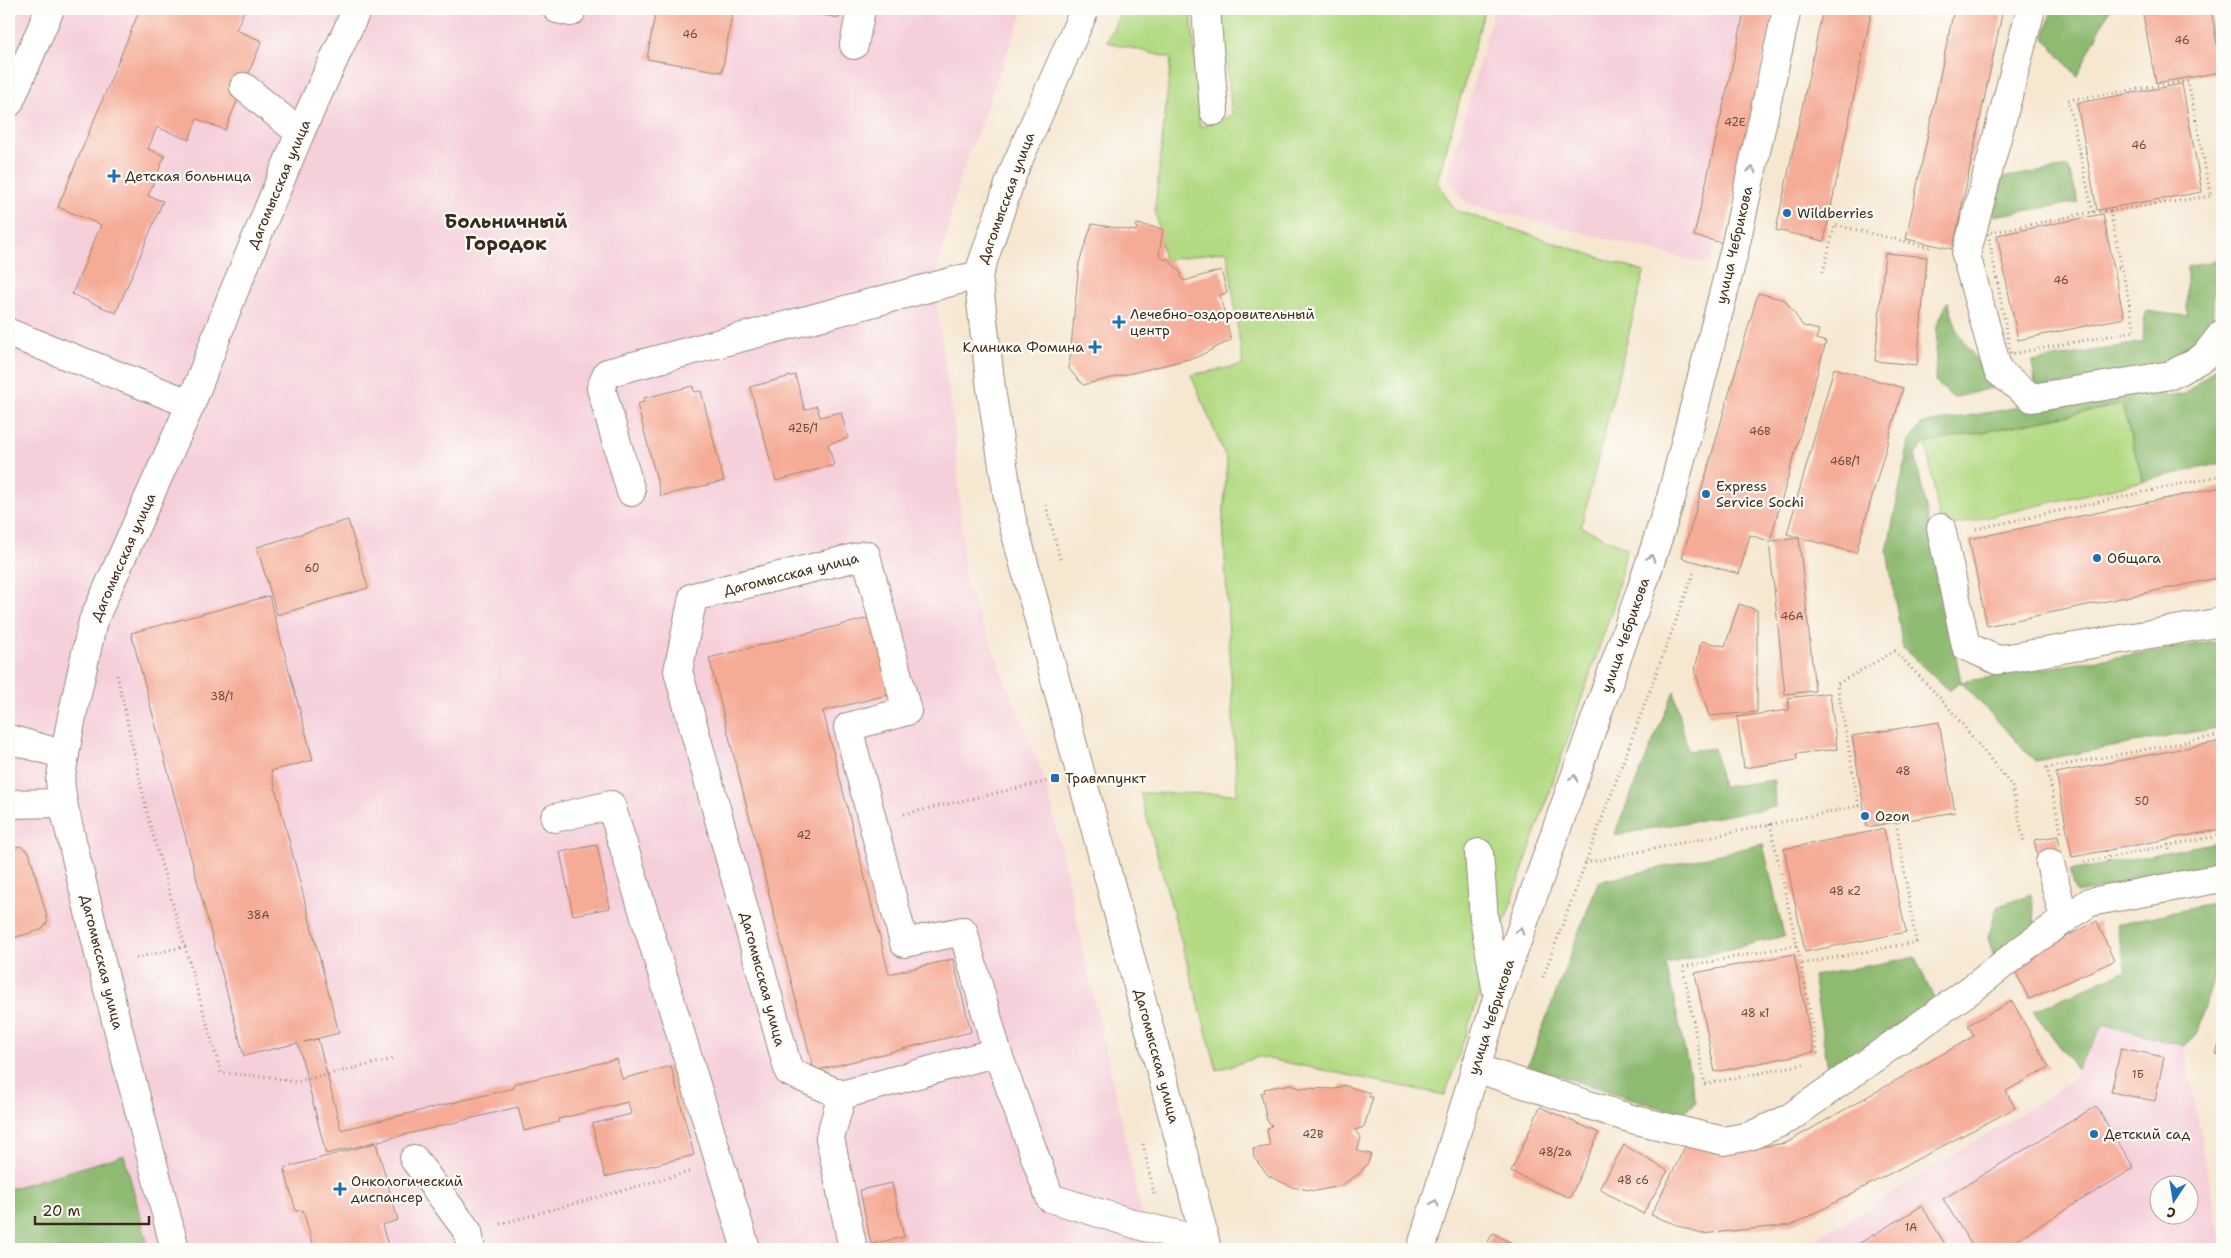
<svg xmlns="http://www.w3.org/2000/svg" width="2231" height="1258" font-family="'Shantell Sans',sans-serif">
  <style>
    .built { fill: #f5cfda; fill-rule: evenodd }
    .green { fill: #b3da83; stroke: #778250 }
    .forest { fill: #8eba71; stroke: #647248 }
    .building { fill: #f5ab96 }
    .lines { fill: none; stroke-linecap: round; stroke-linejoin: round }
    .minor-casing { stroke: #988878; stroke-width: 30 }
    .path { stroke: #988878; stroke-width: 3; stroke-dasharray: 1 4; stroke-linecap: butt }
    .minor { stroke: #fff; stroke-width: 28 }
    .oneway { stroke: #a79f9a }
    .poi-dot { fill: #1f6fb2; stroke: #fdfcf7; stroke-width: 2 }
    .labels { text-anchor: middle; stroke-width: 4.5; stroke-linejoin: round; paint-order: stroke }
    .number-label { font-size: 11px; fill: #6a4a3c }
    .poi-label { font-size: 14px; fill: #3b2a1e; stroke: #fdfcf7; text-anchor: start }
    .street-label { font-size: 14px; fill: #3b2a1e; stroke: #fdfcf7 }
    .district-label { font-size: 19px; font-weight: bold; fill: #3b2a1e; stroke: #fdfcf7 }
  </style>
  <rect width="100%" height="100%" fill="#fdfcf7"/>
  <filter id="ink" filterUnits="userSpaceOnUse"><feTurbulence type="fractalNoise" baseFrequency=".02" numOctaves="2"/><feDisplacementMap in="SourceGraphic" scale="10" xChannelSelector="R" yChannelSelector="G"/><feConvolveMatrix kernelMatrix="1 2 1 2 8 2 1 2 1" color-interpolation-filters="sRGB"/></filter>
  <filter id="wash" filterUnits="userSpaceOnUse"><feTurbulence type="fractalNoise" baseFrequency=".0096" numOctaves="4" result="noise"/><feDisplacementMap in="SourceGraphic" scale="20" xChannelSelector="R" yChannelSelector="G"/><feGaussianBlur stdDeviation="1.12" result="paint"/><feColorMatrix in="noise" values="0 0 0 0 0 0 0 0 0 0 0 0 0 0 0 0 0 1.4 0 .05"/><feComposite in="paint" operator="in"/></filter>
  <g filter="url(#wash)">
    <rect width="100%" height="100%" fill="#f6e7d1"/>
    <g class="built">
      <polygon points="9,9 1024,9 960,177 934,286 955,432 965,580 1046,782 1145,1227 1148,1249 149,1249 124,1155 9,1189"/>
      <polygon points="1494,9 1765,9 1710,265 1466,203 1448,177"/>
      <path d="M2104 1025 2184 1046 2222 1249H1801L2069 1083ZM2158 1186H2188V1216H2158Z"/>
    </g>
    <g class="green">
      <polygon points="1122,9 1191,9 1200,127 1232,115 1221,9 1485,9 1437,182 1455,210 1644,272 1581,527 1627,548 1612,610 1445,1095 1259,1057 1217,1070 1140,793 1237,794 1223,519 1227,460 1191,375 1243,365 1227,251 1164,260 1155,208 1171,58 1107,42"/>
      <polygon points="2122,405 2143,481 1941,528 1926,443"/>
    </g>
    <g class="forest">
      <polygon points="2052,9 2110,9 2077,76 2044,38"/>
      <polygon points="2068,167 2079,202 1993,216 1995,179"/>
      <polygon points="2216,260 2212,327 2195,350 2159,367 2036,389 2032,362 2143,342 2145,311 2187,316 2187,267"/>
      <polygon points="1948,301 1958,333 1995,387 1953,398 1935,381 1937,325"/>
      <polygon points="2222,363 2222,463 2143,481 2122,405 1926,443 1915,454 1961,682 2222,640 2222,727 2035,761 1961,682 1949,691 1903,648 1887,551 1909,442 1921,424 2164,382 2164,397 2185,394"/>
      <polygon points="1674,691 1688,751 1714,748 1722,787 1774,780 1775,807 1614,835"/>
      <polygon points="2222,841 2222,866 2076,893 2070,871"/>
      <polygon points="1763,844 1784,936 1666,964 1696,1102 1681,1114 1528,1066 1598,882"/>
      <polygon points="2031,894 2036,930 1998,969 1988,938 1997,907"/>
      <polygon points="2222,902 2222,947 2198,1032 2184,1046 2104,1025 2077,1069 2033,1011 2126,970 2116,924"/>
      <polygon points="1915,957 1935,1001 1828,1069 1813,976"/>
      <polygon points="124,1155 149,1249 9,1249 9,1189"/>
    </g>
    <g id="blocks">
      <g class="building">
        <polygon points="140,9 245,9 236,30 262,41 225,130 197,119 189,140 157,127 148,149 165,156 148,196 163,201 116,313 72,294 101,225 58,207"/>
        <polygon points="656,9 733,9 722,72 647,59"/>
        <polygon points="789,9 841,9 839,18"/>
        <polygon points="1745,9 1775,9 1723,243 1694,236"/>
        <polygon points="1823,9 1872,9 1824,241 1776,230"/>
        <polygon points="1954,9 2003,9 1953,249 1906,239"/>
        <polygon points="2142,9 2211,9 2222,72 2156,83"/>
        <polygon points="2182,84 2202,192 2097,210 2077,103"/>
        <polygon points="2103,214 2124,318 2018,340 1997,235"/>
        <polygon points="1092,224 1136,231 1137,224 1163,229 1159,255 1165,260 1167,258 1182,274 1180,276 1184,281 1221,270 1227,293 1220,295 1231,340 1197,357 1083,385 1069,369 1079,263"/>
        <polygon points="1885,253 1927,257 1917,365 1875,361"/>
        <polygon points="1758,293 1785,300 1803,326 1819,330 1816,339 1826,342 1770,541 1799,538 1815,691 1785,694 1769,541 1750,535 1739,574 1682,558"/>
        <polygon points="1834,368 1903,388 1856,553 1787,534"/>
        <polygon points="795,375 805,410 817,406 820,417 841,412 848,438 828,444 834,465 776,481 750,387"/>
        <polygon points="693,386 694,392 701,391 724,481 661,496 637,404 644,402 644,398"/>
        <polygon points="2222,487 2222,577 1987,626 1969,539"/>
        <polygon points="348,520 368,588 277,615 257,547"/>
        <polygon points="269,596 313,760 271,771 339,1033 304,1042 318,1039 341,1130 514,1088 513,1084 617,1059 622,1079 671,1066 694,1155 605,1177 592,1124 631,1114 628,1102 558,1119 559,1122 524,1131 518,1107 326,1154 298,1043 244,1056 131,633"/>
        <polygon points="1739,604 1757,610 1757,712 1709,716 1695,671 1701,641 1725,646"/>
        <polygon points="873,617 892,694 823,711 889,974 953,959 971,1032 814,1071 709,658"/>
        <polygon points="1830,693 1837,749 1796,754 1797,760 1744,768 1737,717 1789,710 1788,698"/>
        <polygon points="1939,722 1955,812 1867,827 1852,736"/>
        <polygon points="2222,741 2222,829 2072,857 2056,773"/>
        <polygon points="1884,829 1906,932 1805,952 1784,849"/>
        <polygon points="2058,836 2063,861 2039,864 2034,840"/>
        <polygon points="597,845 610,908 573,915 560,852"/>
        <polygon points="20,846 29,852 47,917 47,923 41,930 9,939 9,849"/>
        <polygon points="2097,921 2114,961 2029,999 2012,965"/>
        <polygon points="1794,954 1814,1052 1715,1072 1695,973"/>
        <polygon points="2012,1001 2049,1067 2006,1091 2015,1108 1792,1225 1701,1234 1651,1215 1687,1143 1714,1154 1786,1143 1974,1036 1968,1025"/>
        <polygon points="2222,1034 2222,1055 2216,1054"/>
        <polygon points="2121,1048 2164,1057 2155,1101 2111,1092"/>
        <polygon points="1292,1084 1299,1088 1337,1089 1343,1085 1370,1093 1369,1097 1373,1097 1364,1127 1355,1130 1361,1138 1357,1151 1371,1154 1368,1163 1359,1174 1340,1186 1316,1191 1292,1187 1269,1176 1254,1158 1253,1149 1270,1146 1267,1130 1272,1125 1267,1121 1261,1093 1265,1092 1264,1089"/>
        <polygon points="2096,1106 2134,1168 2001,1249 1974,1249 1943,1199"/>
        <polygon points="1540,1107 1599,1133 1570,1198 1511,1172"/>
        <polygon points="376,1143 398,1220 382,1225 389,1249 314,1249 303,1210 296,1211 284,1168"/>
        <polygon points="1624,1145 1668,1171 1643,1214 1599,1189"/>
        <polygon points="892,1183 904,1237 871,1244 860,1190"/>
        <polygon points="1922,1206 1948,1249 1854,1249 1853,1247"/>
        <polygon points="1493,1233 1522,1249 1484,1249"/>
      </g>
    </g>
  </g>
  <g filter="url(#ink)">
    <use href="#blocks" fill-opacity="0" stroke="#988878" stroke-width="1"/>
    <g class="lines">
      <defs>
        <g id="minor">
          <polyline points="557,9 571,12"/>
          <polyline points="1085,9 1014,170 978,276 991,389 1011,516 1183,1153 1207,1249"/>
          <polyline points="1206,9 1214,111"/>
          <polyline points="2031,9 1966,255 1998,371 2032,398 2171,375 2204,357 2222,334"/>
          <polyline points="854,45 861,9"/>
          <polyline points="244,87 300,133"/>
          <polyline points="9,103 50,9"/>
          <polyline points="9,333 191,404"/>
          <polyline points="631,492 601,388 607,373 962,279 978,276"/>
          <polyline points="1941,528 1966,646 1997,660 2222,622"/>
          <polyline points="9,739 65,755"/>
          <polyline points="9,804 63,803"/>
          <polyline points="555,818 611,805 746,1249"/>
          <polyline points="1479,853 1484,919 1497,993"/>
          <polyline points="2050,863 2064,919"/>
          <polyline points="1475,1068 1632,1119 1724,1141 1750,1136 1788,1119 1977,985 2025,947 2090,902 2222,878"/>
          <polyline points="842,1095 789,1072 678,671 693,597 866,555 907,711 848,727 904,943 963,931 997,1052 1050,1198 1145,1227 1205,1241"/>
          <polyline points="414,1159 468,1232 471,1249"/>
          <polyline points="175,1249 102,966 63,803 60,781 71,721 93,621 191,404 230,301 300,133 357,9"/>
          <polyline points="853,1249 830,1138 842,1095 997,1052"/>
          <polyline points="1421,1249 1498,995 1641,590 1671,498 1734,252 1787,9"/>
        </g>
      </defs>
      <use href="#minor" class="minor-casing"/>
      <g class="path">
        <polyline points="2080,153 2086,153"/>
        <polygon points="2110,211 2135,331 2011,354 1988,233 2093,212"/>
        <polyline points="2093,212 2068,100 2188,81 2211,196 2110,211"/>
        <polyline points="2113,268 2122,267"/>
        <polyline points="1823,272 1835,225 1933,248"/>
        <polyline points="1046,505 1061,562"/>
        <polyline points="1976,529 2222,475"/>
        <polyline points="117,675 149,821 221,1073 271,1077 295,1082 393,1059"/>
        <polyline points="1859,806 1837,684 1895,651 1945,703 2012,786 2024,842"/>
        <polyline points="904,814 1049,781"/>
        <polyline points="1770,824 1801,964 1916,942 1896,822"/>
        <polyline points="2061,832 2047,768 2222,735"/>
        <polyline points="2167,839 2170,853"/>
        <polyline points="2105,851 2109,865"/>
        <polyline points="2084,862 2222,835"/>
        <polyline points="1585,863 1863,805"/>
        <polyline points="1797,945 1683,967 1705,1084 1805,1064"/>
        <polyline points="136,958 186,946"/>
        <polyline points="1801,964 1818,1057"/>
        <polyline points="1543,977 1694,572"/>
        <polyline points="1143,1144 1154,1194"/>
        <polyline points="500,1224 689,1172"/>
      </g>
      <use href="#minor" class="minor"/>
    </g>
    <defs><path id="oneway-chevron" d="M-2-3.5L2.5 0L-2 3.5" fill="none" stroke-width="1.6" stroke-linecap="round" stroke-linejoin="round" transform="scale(1.25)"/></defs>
    <g class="oneway">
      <use href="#oneway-chevron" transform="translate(1752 170) rotate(-78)"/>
      <use href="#oneway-chevron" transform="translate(1651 558) rotate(-72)"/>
      <use href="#oneway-chevron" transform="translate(1574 778) rotate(-71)"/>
      <use href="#oneway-chevron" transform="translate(1520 931) rotate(-71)"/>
      <use href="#oneway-chevron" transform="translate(1435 1203) rotate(-73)"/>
    </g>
  </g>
  <g class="poi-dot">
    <path d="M111.5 168.5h5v5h5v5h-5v5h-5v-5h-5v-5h5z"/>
    <circle cx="1787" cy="213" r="5"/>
    <path d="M1116.5 314.5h5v5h5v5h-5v5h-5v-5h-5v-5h5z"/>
    <path d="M1092.5 339.5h5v5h5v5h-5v5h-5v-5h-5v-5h5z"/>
    <circle cx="1706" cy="494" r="5"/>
    <circle cx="2097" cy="558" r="5"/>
    <rect x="1050" y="773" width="10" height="10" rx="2.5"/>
    <circle cx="1865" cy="816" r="5"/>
    <circle cx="2094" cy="1134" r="5"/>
    <path d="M337.5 1181.5h5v5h5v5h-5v5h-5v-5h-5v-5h5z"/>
  </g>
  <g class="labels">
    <g class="number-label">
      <text x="690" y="38">46</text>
      <text x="2182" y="44">46</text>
      <text x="1735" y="126">42Е</text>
      <text x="2139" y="149">46</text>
      <text x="2061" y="284">46</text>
      <text x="803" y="432">42Б/1</text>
      <text x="1760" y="435">46В</text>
      <text x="1845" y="465">46В/1</text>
      <text x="312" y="572">60</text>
      <text x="1792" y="620">46А</text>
      <text x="222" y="700">38/1</text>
      <text x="1903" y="775">48</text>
      <text x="2142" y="805">50</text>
      <text x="804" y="839">42</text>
      <text x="1845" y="895">48 к2</text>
      <text x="258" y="919">38А</text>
      <text x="1755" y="1017">48 к1</text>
      <text x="2138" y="1078">1Б</text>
      <text x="1313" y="1138">42В</text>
      <text x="1555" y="1156">48/2а</text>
      <text x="1633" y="1184">48 с6</text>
      <text x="1911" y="1231">1А</text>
    </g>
    <g class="poi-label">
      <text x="125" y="181">Детская больница</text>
      <text x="1797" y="218">Wildberries</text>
      <text x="1130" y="319">Лечебно-оздоровительный<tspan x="1130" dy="16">центр</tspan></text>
      <text x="1084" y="352" text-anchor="end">Клиника Фомина</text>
      <text x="1716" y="491">Express<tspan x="1716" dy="16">Service Sochi</tspan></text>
      <text x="2107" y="563">Общага</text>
      <text x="1065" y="783">Травмпункт</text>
      <text x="1875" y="821">Ozon</text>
      <text x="2104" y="1139">Детский сад</text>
      <text x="351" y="1186">Онкологический<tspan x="351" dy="16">диспансер</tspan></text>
    </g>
    <g class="street-label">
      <text transform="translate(279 184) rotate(-67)" y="5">Дагомысская улица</text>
      <text transform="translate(1006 198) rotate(-70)" y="5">Дагомысская улица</text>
      <text transform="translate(1734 245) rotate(-77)" y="5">улица Чебрикова</text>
      <text transform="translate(123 557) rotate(-66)" y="5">Дагомысская улица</text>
      <text transform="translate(791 574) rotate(-14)" y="5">Дагомысская улица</text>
      <text transform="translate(1625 635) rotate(-71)" y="5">улица Чебрикова</text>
      <text transform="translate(102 962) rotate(76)" y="5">Дагомысская улица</text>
      <text transform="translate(763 979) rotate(75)" y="5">Дагомысская улица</text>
      <text transform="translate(1491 1017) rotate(-72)" y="5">улица Чебрикова</text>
      <text transform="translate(1157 1056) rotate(75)" y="5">Дагомысская улица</text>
    </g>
    <g class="district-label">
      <text x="506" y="228">Больничный<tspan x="506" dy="22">Городок</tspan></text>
    </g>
  </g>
  <rect width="2231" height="1258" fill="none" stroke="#fdfcf7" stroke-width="30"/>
  <g transform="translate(2174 1200) rotate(192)"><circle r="24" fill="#fdfcf7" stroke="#afa8a0"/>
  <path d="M0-4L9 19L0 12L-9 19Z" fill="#1f6fb2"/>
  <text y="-8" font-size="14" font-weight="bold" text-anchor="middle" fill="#3b2a1e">С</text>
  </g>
  <path d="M35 1216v8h114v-8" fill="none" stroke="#3b2a1e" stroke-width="2.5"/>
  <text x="42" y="1216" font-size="15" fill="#3b2a1e" stroke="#fdfcf7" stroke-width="4" paint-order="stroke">20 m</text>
</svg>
